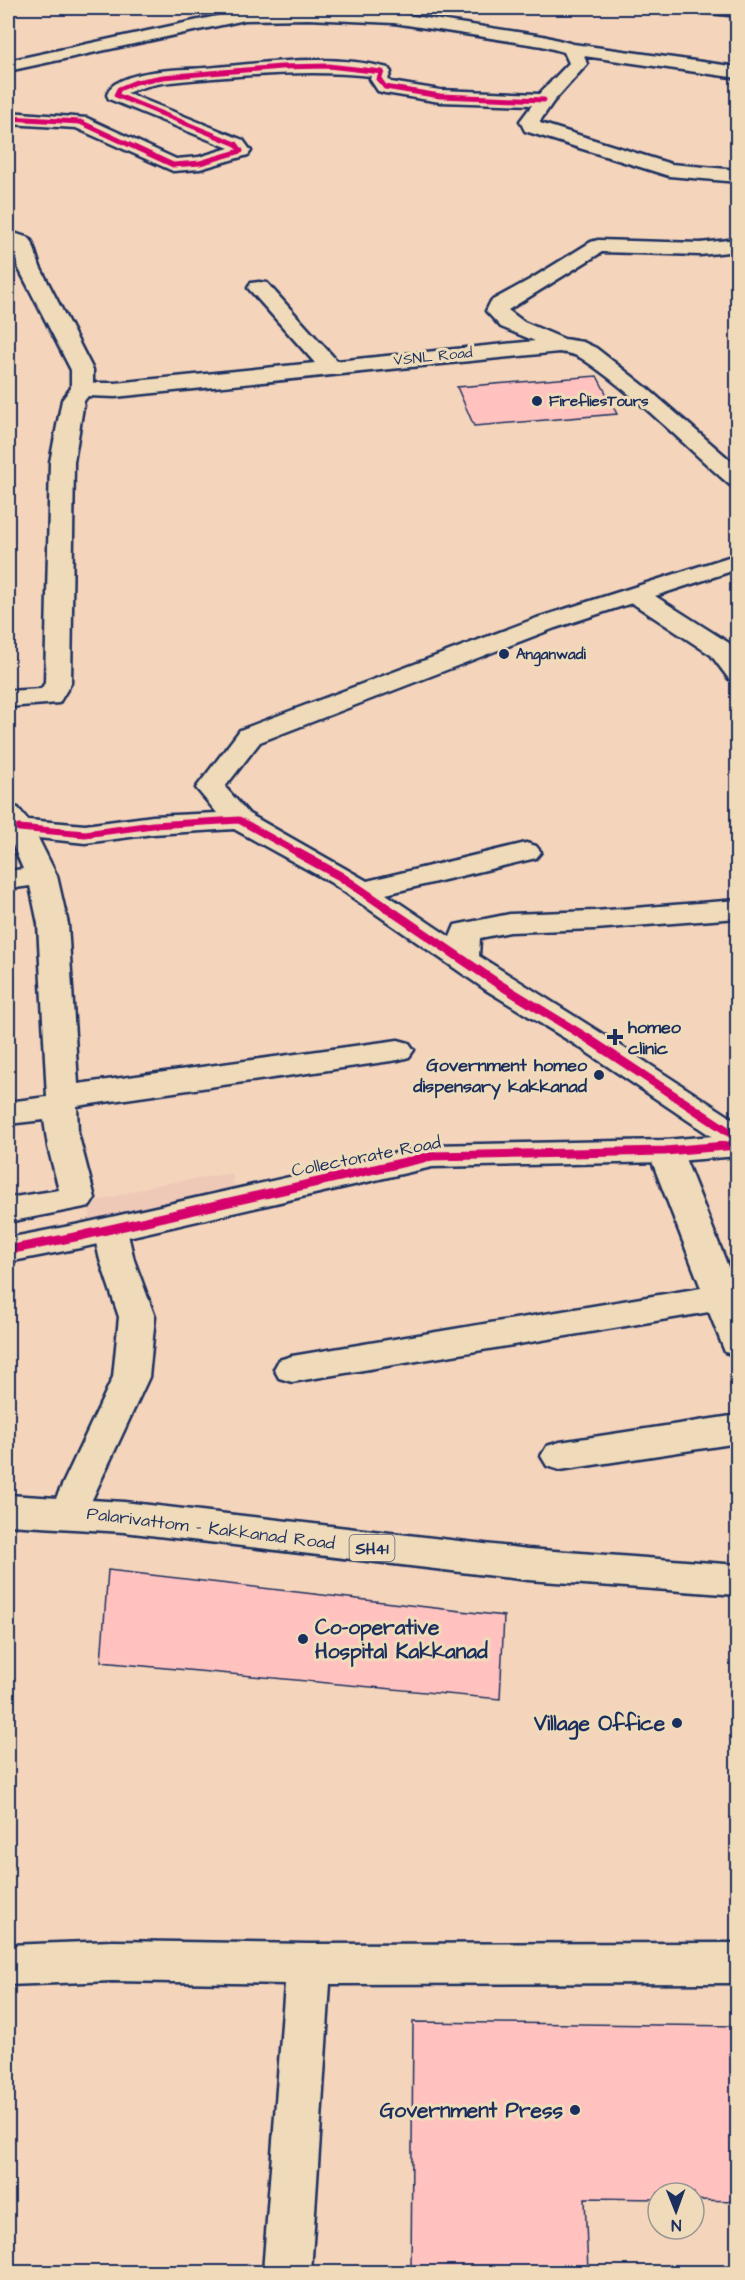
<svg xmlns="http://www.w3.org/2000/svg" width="745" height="2280" font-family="'Architects Daughter',sans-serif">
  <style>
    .built { fill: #eec9b8 }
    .building { fill: #ffc2bf; stroke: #1b2f5e; stroke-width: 1.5 }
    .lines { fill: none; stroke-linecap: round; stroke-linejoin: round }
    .street-casing { stroke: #1b2f5e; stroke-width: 5 }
    .secondary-casing { stroke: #1b2f5e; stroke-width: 5 }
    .primary-casing { stroke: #1b2f5e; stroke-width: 5 }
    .street { fill: #efdbb9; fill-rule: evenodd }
    .secondary { fill: #efdbb9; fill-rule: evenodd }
    .primary { fill: #efdbb9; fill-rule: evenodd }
    .cycleway-far2-casing { stroke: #efdbb9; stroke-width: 8 }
    .cycleway-far1-casing { stroke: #efdbb9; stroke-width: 10 }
    .cycleway-casing { stroke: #efdbb9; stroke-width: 13 }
    .cycleway-far2 { stroke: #d6006c; stroke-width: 5 }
    .cycleway-far1 { stroke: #d6006c; stroke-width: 7 }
    .cycleway { stroke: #d6006c; stroke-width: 9 }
    .poi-dot { fill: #1b2f5e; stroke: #efdbb9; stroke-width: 2 }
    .labels { text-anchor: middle; stroke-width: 6; stroke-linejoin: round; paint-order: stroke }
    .far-street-label { font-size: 15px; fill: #1b2f5e; stroke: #efdbb9 }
    .far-poi-label { font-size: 15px; font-weight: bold; fill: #1b2f5e; stroke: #efdbb9; text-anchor: start }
    .shield { fill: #efdbb9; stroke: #5b6379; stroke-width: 1.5 }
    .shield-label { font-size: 16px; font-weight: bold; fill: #1b2f5e }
    .poi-label { font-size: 18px; font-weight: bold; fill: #1b2f5e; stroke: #efdbb9; text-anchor: start }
    .street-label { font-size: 18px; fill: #1b2f5e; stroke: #efdbb9 }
    .near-poi-label { font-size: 21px; font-weight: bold; fill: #1b2f5e; stroke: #efdbb9; text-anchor: end }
  </style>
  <rect width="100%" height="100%" fill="#f4d4bb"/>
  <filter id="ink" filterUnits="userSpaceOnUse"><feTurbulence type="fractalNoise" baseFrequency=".0167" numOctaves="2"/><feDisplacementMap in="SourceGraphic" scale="12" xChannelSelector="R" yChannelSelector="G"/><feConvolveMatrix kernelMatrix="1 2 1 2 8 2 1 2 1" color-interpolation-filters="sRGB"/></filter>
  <g filter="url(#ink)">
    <polygon class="built" points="232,1173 236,1196 92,1227 88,1204 156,1185"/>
    <g class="building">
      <polygon points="597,376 617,414 474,426 457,387"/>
      <polygon points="108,1570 504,1616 500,1699 101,1662"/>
      <polygon points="413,2022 738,2026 738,2201 694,2200 694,2193 658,2193 658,2199 585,2198 588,2272 411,2272"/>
    </g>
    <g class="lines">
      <defs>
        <g id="street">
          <polygon points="698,8 738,8 738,16 701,12"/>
          <path d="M308 9 394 13 543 36 573 44 738 67V78L584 56 587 64 553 102 540 121V123L671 164 738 170V182L669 176 525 131 520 121 532 105 440 102 385 93 378 91 370 79 371 76C318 70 267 74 213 78 184 81 154 81 127 93L243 140 251 151 248 155 200 169 173 171 76 128 8 124V112L87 118 176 159 199 157 229 148 109 99 107 95C109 91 110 87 115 84 140 69 176 70 205 68 265 63 329 53 388 68L391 72 388 79 391 82 440 90 539 94 569 63 564 52 542 46 394 23 308 19 245 20 8 71V61L245 10Z"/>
          <path d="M8 231 29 238 32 242 40 267 93 370V383H115L315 363 248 288 251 283 259 282 267 283 337 361 535 341 501 327 486 311 491 301 531 279 591 242 598 240 700 243 738 239V251L700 255 602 252 508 310 524 322 564 339 583 342 596 348 647 388 738 467V487L730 485C683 444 633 392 581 358 574 354 567 353 559 352L115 397 88 396 84 401 74 462 71 683 59 703 8 707V691L41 689 45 683 50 462 62 400 71 388V370L18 267 13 246 8 244Z"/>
          <polygon points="738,554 738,569 655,596 729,643 738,654 738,681 729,679 711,655 632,603 555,628 260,742 225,787 249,814 367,881 526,843 536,846 541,852 536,858 386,894 450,937 455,925 510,914 595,911 738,900 738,918 595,929 510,932 480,938 479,956 598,1031 738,1122 738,1149 726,1146 576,1045 486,990 330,882 234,829 153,834 85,843 38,838 57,876 68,924 78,1084 398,1040 409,1043 414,1050 409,1057 398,1060 77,1106 78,1133 95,1198 90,1206 8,1222 8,1198 59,1190 48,1147 44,1120 8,1124 8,1102 47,1097 38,924 30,886 8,889 8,871 23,869 8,834 8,806 18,808 28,820 85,825 153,816 217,813 196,788 240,730 537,618"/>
          <polygon points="665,1140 677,1143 682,1151 738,1292 738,1356 725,1352 709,1312 292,1382 279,1378 274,1369 279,1360 292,1356 701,1288 648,1151 653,1143"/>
          <polygon points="110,1218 122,1222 127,1230 134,1260 155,1317 149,1377 82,1521 69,1526 56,1521 50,1511 113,1377 119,1317 100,1260 93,1230 98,1222"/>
          <polygon points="738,1415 738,1443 560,1470 547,1466 541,1456 547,1446 560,1442"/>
          <polygon points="112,1941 309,1944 738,1943 738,1983 330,1984 311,2272 263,2272 285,1984 112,1981 8,1985 8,1945"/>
        </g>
        <polygon id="secondary" points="738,1134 738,1156 665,1162 432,1167 80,1248 8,1262 8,1238 80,1224 432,1145 665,1140"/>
        <polygon id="primary" points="8,1495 124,1502 528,1549 738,1565 738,1595 528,1580 124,1532 8,1525"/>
      </defs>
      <use href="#street" class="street-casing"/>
      <use href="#secondary" class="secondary-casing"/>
      <use href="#primary" class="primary-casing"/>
      <use href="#street" class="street"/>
      <use href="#secondary" class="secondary"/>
      <use href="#primary" class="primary"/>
      <defs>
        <polyline id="cycleway-far2" points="8,118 80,122 173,165 200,163 241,151 236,144 116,95 119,89 136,82 163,77 281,67 328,66 382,72 379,79 385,87 440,96 544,100"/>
        <polyline id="cycleway-far1" points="19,828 85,834 153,825 239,820 300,854"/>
        <g id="cycleway">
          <polyline points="298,853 340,876 497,983 587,1038 738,1138"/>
          <polyline points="8,1250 80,1236 432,1156 665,1151 738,1145"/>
        </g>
      </defs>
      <use href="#cycleway-far2" class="cycleway-far2-casing"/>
      <use href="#cycleway-far1" class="cycleway-far1-casing"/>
      <use href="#cycleway" class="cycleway-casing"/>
      <use href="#cycleway-far2" class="cycleway-far2"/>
      <use href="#cycleway-far1" class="cycleway-far1"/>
      <use href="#cycleway" class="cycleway"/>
    </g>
  </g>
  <g class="poi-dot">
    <circle cx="537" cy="401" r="6"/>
    <circle cx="504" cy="654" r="6"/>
    <path d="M612 1028h6v6h6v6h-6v6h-6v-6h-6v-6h6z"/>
    <circle cx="599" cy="1075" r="6"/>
    <circle cx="303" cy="1639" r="6"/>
    <circle cx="677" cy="1723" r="6"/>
    <circle cx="575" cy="2110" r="6"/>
  </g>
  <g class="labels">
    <g class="far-street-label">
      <text transform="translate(433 356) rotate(-6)" y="5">VSNL Road</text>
    </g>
    <g class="far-poi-label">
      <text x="549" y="406">FirefliesTours</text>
      <text x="516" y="659">Anganwadi</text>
    </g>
    <rect class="shield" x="349.5" y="1535" width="45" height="26" rx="4.5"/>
    <g class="shield-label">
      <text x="372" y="1554">SH41</text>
    </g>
    <g class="poi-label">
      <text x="628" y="1033">homeo<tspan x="628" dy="21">clinic</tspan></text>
      <text x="587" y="1071" text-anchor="end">Government homeo<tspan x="587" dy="21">dispensary kakkanad</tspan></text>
    </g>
    <g class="street-label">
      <text transform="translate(366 1156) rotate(-11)" y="6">Collectorate Road</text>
      <text transform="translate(211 1528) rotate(7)" y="6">Palarivattom - Kakkanad Road</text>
    </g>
    <g class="near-poi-label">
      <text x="315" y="1634" text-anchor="start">Co-operative<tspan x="315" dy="24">Hospital Kakkanad</tspan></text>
      <text x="665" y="1730">Village Office</text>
      <text x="563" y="2117">Government Press</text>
    </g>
  </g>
  <rect width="745" height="2280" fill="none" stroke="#efdbb9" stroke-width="30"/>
  <rect x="15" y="15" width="715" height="2250" fill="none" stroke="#1b2f5e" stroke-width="2" filter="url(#ink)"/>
  <g transform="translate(676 2211) rotate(179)"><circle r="28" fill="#efdbb9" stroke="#9a9695" stroke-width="1.5"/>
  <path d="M0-4.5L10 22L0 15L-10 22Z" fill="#1b2f5e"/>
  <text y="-9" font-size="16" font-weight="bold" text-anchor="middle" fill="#1b2f5e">N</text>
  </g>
</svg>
